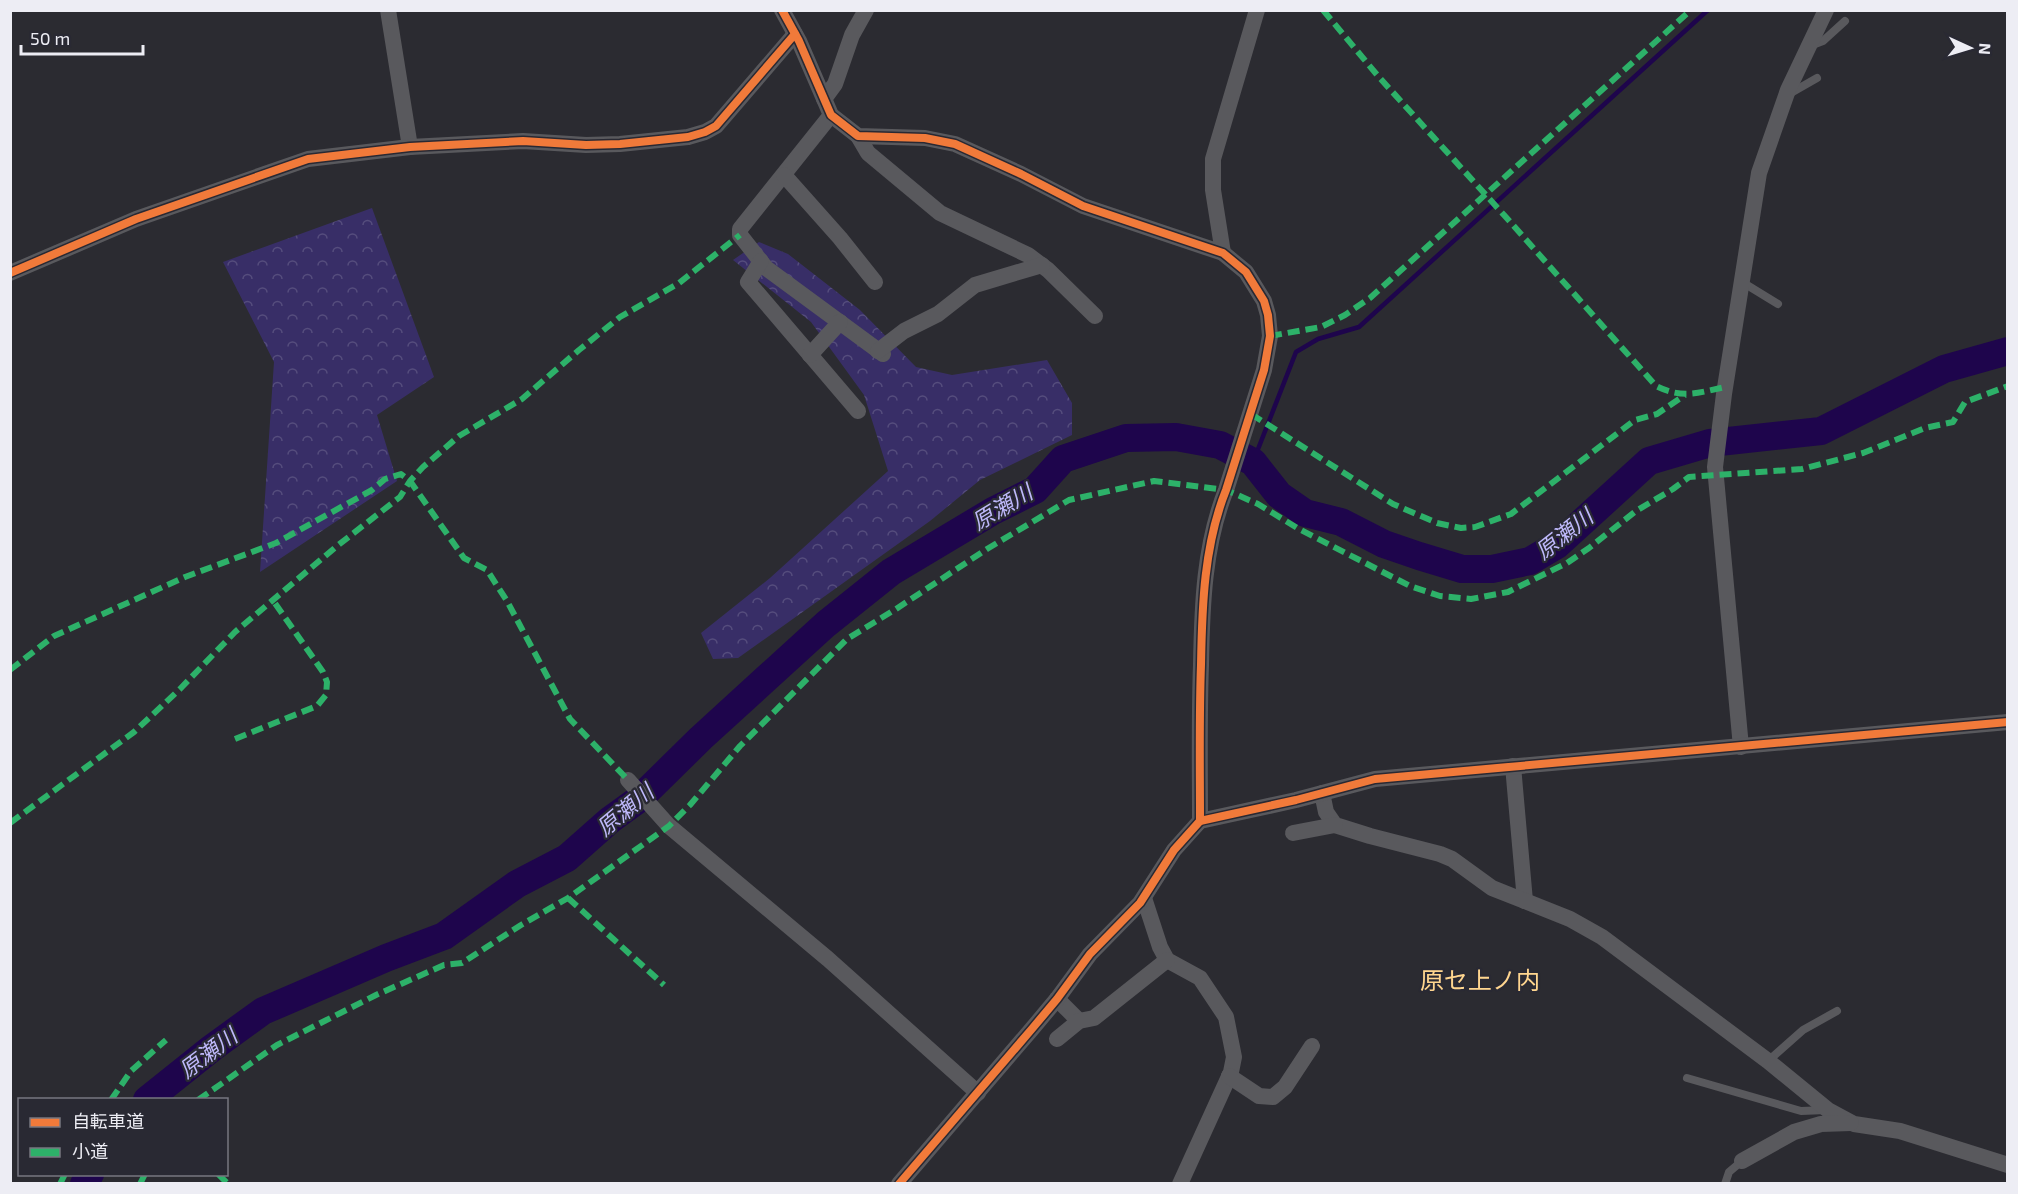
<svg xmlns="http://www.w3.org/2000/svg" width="2018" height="1194" font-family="'Exo 2','Noto Sans JP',sans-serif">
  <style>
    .forest { fill: url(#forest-crowns) }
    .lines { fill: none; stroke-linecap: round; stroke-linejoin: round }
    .stream { stroke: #1e054c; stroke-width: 4.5 }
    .river { stroke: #1e054c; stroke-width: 28 }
    .lane { stroke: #59595d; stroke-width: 8 }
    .street { stroke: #59595d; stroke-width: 16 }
    .quiet { stroke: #2db169; stroke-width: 6; stroke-dasharray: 12 6; stroke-linecap: butt }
    .cycleway-casing { stroke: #292933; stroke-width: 11 }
    .cycleway { stroke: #f17a3a; stroke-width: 8 }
    .labels { text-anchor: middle; stroke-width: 4.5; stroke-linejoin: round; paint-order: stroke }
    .water-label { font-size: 22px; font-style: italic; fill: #bfb9fb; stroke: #292933 }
    .quarter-label { font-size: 24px; fill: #ffd68f; stroke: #292933 }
  </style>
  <defs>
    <pattern id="forest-crowns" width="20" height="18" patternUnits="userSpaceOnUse" patternTransform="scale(1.5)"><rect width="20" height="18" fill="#382e67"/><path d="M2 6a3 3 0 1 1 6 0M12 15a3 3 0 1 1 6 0" fill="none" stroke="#554d7d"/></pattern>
  </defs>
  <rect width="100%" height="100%" fill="#2b2b31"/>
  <g class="forest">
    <polygon points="372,208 434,377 377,415 397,481 260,572 274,362 223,262"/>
    <polygon points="759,242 788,254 860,310 916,367 952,375 1047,360 1072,403 1072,435 980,480 930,521 738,658 713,659 701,633 770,578 888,471 864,395 811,322 733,260"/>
  </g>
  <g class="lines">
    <polyline class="stream" points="1253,462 1296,352 1318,339 1359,327 1708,10"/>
    <g class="river">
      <polyline points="147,1100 212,1048 263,1011 386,958 444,936 517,884 567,858 610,820 639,799 701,738 826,624 891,572 993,511 1035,490 1063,459 1126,438 1176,437 1220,445 1253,462 1279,495 1305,513 1341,522 1384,544 1419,556 1462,569 1492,569 1530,561 1557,545 1649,461 1710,443 1821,431 1944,369 2008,351"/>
      <polyline points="84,1184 90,1174"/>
    </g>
    <g class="lane">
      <polyline points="1810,46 1823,41 1845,21"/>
      <polyline points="1789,94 1817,78"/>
      <polyline points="1742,282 1778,304"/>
      <polyline points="1768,1061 1803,1030 1837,1011"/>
      <polyline points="1687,1078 1801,1111 1826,1110"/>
      <polyline points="1725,1184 1729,1172 1742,1161"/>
    </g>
    <g class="street">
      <polyline points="388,10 410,147"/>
      <path d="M782 10 799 41 831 115 858 136 925 138 955 144 1021 174 1083 206 1223 253 1246 272 1264 301 1268 315 1270 336 1264 370 1226 490C1204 545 1202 606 1201 665 1199 717 1200 769 1200 821"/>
      <polyline points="824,99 835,84 852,35 866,10"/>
      <polyline points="831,115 740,229 740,235 766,268 883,354"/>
      <polyline points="858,136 868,153 940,213 1028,255 1048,270 1095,316"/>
      <polyline points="784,175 840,238 875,282"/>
      <polyline points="1223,253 1213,190 1213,159 1257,10"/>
      <polyline points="761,261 748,282 858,411"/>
      <polyline points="10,273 136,219 308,159 410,147 523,141 586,145 620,144 688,137 705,132 716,126 795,34"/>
      <polyline points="878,351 904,331 938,314 975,285 1042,265"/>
      <polyline points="810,355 840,322"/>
      <polyline points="1741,747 1715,467 1724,394 1759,173 1788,90 1826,10"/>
      <polyline points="1513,766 1525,901"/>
      <polyline points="628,780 669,826 828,959 978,1093"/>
      <polyline points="1322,793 1326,812 1335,825 1370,836 1440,854 1452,859 1492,888 1570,919 1602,937 1768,1061 1828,1110 1854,1124 1900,1131 2008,1165"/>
      <polyline points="1293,833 1335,825"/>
      <polyline points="1144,898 1160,947 1167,960 1200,978 1226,1017 1234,1057 1231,1072 1180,1184"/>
      <polyline points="1057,999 1079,1021"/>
      <polyline points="1057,1039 1079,1021 1094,1018 1167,960"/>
      <polyline points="1229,1076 1259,1096 1273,1097 1285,1087 1312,1046"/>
      <polyline points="1742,1161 1794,1132 1821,1124 1851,1123"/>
      <polyline points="899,1184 1031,1030 1057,999 1090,954 1140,903 1174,850 1200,821 1296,800 1375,779 2008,722"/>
    </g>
    <g class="quiet">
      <path d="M1323 10 1378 76 1504 215 1656 386C1682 399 1698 393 1725 387"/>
      <polyline points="1270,336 1321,327 1345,315 1370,298 1691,10"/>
      <polyline points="1251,414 1393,504 1437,523 1461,528 1475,527 1511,514 1635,420 1657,414 1685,395"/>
      <polyline points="10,670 54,636 185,577 276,543 372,490 385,479 401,474 410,481 464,558 487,570 507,601 570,719 628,780"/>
      <polyline points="235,739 317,706 326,695 327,682 323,672 272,599"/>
      <polyline points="10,823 134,732 180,689 235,632 337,546 400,497 410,481 423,467 459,436 522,399 579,350 620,317 679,283 740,235"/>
      <polyline points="568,898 664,985"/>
      <polyline points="111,1100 131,1071 166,1040"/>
      <polyline points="198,1100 277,1045 376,995 444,965 462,963 521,925 568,898 669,826 690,805 740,746 847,639 896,609 987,549 1069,500 1154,481 1226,490 1258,504 1299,529 1410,586 1440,596 1471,599 1508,592 1567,563 1589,548 1636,511 1673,489 1689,477 1802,469 1863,453 1925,428 1953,422 1965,402 2008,386"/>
      <polyline points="218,1174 228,1184"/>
      <polyline points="60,1184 65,1174"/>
      <polyline points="140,1184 145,1174"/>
    </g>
    <defs>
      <g id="cycleway">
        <path d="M782 10 799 41 831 115 858 136 925 138 955 144 1021 174 1083 206 1223 253 1246 272 1264 301 1268 315 1270 336 1264 370 1226 490C1204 545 1202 606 1201 665 1199 717 1200 769 1200 821"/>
        <polyline points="10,273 136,219 308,159 410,147 523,141 586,145 620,144 688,137 705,132 716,126 795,34"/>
        <polyline points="899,1184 1031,1030 1057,999 1090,954 1140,903 1174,850 1200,821 1296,800 1375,779 2008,722"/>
      </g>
    </defs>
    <use href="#cycleway" class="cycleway-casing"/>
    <use href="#cycleway" class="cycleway"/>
  </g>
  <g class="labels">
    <g class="water-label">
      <text transform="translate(1002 507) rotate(-31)" y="8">原瀬川</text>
      <text transform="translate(1564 534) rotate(-38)" y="8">原瀬川</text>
      <text transform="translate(625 810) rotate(-40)" y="8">原瀬川</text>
      <text transform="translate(208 1053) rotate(-37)" y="8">原瀬川</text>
    </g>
    <g class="quarter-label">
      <text x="1480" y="989">原セ上ノ内</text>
    </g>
  </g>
  <rect width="2018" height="1194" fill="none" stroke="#ededf4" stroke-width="24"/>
  <rect x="18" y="1098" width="210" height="78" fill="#292933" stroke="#777780" stroke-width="1.5"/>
  <rect x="30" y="1118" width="30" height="9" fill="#f17a3a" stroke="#777780" stroke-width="1.5"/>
  <text x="72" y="1128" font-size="18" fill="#ededf4">自転車道</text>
  <rect x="30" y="1148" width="30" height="9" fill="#2db169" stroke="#777780" stroke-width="1.5"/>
  <text x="72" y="1158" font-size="18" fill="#ededf4">小道</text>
  <g transform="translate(1970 48) rotate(94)" stroke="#292933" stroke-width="4.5" paint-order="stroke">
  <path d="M0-4.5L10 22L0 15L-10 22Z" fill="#ededf4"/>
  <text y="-9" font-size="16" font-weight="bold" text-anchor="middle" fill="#ededf4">N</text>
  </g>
  <path d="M21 45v9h122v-9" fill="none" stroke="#ededf4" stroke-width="3"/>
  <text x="30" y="45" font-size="18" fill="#ededf4" stroke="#292933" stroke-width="4.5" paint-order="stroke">50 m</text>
</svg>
